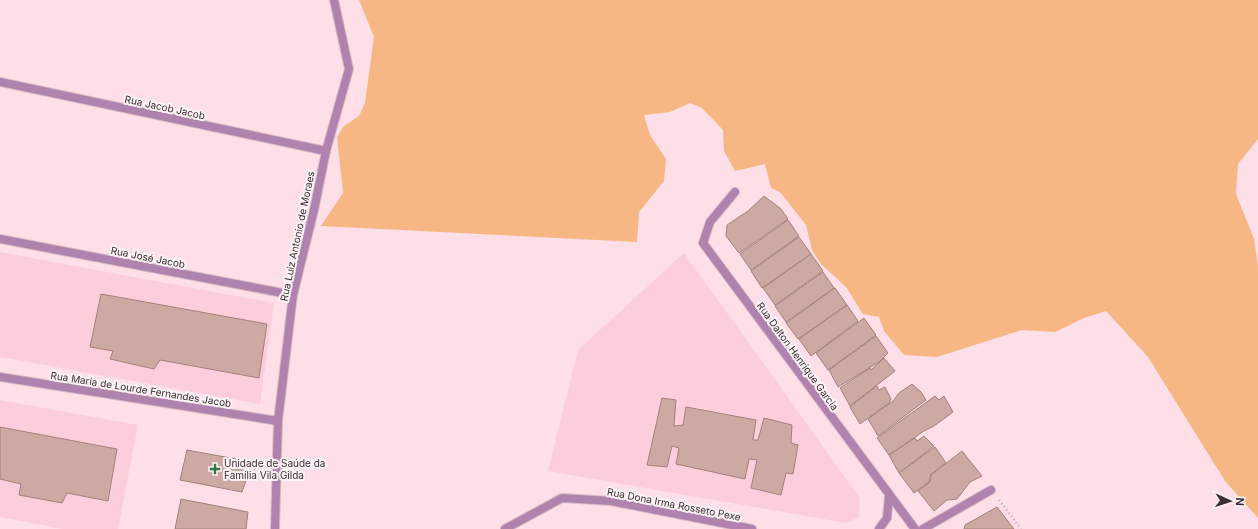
<svg xmlns="http://www.w3.org/2000/svg" width="1258" height="529" font-family="Inter,sans-serif">
  <style>
    .built { fill: #fccedc }
    .green { fill: #f6b785 }
    .building { fill: #cea9a3; stroke: #a4817b }
    .lines { fill: none; stroke-linecap: round; stroke-linejoin: round }
    .street-casing { stroke: #d7bcc4; stroke-width: 10 }
    .path { stroke: #bfa5ad; stroke-width: 2.5; stroke-dasharray: 1 3; stroke-linecap: butt }
    .street { stroke: #b082ae; stroke-width: 8 }
    .poi-dot { fill: #2f7845; stroke: #fbf3f6; stroke-width: 1.5 }
    .labels { text-anchor: middle; stroke-width: 4; stroke-linejoin: round; paint-order: stroke }
    .street-label { font-size: 10px; fill: #3c2e32; stroke: #fbf3f6 }
    .poi-label { font-size: 10px; fill: #3c2e32; stroke: #fbf3f6; text-anchor: start }
  </style>
  <rect width="100%" height="100%" fill="#fedfe8"/>
  <g class="built">
    <polygon points="0,252 274,303 260,404 0,357"/>
    <polygon points="684,253 860,498 859,517 846,523 548,471 578,350"/>
    <polygon points="0,400 138,425 118,529 63,529 0,517"/>
  </g>
  <polygon class="green" points="359,0 1258,0 1258,139 1238,164 1236,194 1254,239 1258,265 1258,518 1225,481 1148,357 1106,311 1084,318 1055,332 1022,330 937,357 904,355 884,331 879,317 863,314 846,287 821,264 812,250 806,225 780,192 771,188 765,164 735,171 724,151 723,130 702,108 690,103 670,112 644,115 650,135 666,159 664,181 639,212 637,242 321,226 343,193 337,137 343,127 359,116 365,103 374,37"/>
  <g class="building">
    <polygon points="764,196 781,209 788,219 739,253 726,236 727,225 748,211"/>
    <polygon points="788,220 799,236 751,270 740,254"/>
    <polygon points="799,237 811,254 762,288 751,271"/>
    <polygon points="811,254 823,271 775,305 763,288"/>
    <polygon points="823,272 834,288 786,322 775,306"/>
    <polygon points="835,288 847,305 798,339 786,323"/>
    <polygon points="101,294 267,324 259,378 160,360 154,369 110,359 113,351 90,347"/>
    <polygon points="847,305 858,321 811,356 799,339"/>
    <polygon points="864,318 876,335 828,370 816,353"/>
    <polygon points="876,336 888,353 879,362 838,387 829,370"/>
    <polygon points="884,358 895,371 850,406 840,388 870,368 871,370"/>
    <polygon points="912,384 921,392 926,400 878,436 868,419 893,401 899,393"/>
    <polygon points="877,386 879,390 885,387 891,399 889,403 860,424 850,407"/>
    <polygon points="935,396 939,400 944,396 953,412 934,426 924,431 889,455 877,438"/>
    <polygon points="662,398 676,400 674,426 683,425 686,407 756,420 753,440 758,440 764,418 792,425 791,443 798,445 793,474 786,473 781,495 751,488 757,460 749,459 745,479 676,464 679,448 672,446 667,467 647,465"/>
    <polygon points="0,427 117,449 108,501 67,493 62,503 19,495 21,484 0,479"/>
    <polygon points="924,436 934,446 899,473 889,455 915,438 917,441"/>
    <polygon points="935,447 946,463 931,474 929,482 914,493 899,473"/>
    <polygon points="187,450 247,461 248,475 242,492 180,480"/>
    <polygon points="962,451 982,476 970,482 957,499 947,500 934,511 918,491 930,482 931,475"/>
    <polygon points="181,499 248,512 246,529 175,529"/>
    <polygon points="997,507 1014,529 964,529 965,525"/>
  </g>
  <g class="lines">
    <defs>
      <g id="street">
        <polyline points="0,82 326,151"/>
        <polyline points="735,192 710,222 703,243 915,529"/>
        <polyline points="0,239 293,295"/>
        <polyline points="0,377 278,421"/>
        <polyline points="275,529 278,421 293,295 314,210 326,151 349,69 334,0"/>
        <polyline points="505,529 562,498 611,501 752,529"/>
        <polyline points="879,529 887,518 889,496"/>
        <polyline points="923,529 991,490"/>
      </g>
    </defs>
    <use href="#street" class="street-casing"/>
    <polyline class="path" points="999,500 1021,529"/>
    <use href="#street" class="street"/>
  </g>
  <path class="poi-dot" d="M213 463h4v4h4v4h-4v4h-4v-4h-4v-4h4z"/>
  <g class="labels">
    <g class="street-label">
      <text transform="translate(165 107) rotate(12)" y="4">Rua Jacob Jacob</text>
      <text transform="translate(297 236) rotate(-78)" y="4">Rua Luiz Antonio de Moraes</text>
      <text transform="translate(148 257) rotate(11)" y="4">Rua José Jacob</text>
      <text transform="translate(798 356) rotate(54)" y="4">Rua Dalton Henrique Garcia</text>
      <text transform="translate(141 389) rotate(9)" y="4">Rua Maria de Lourde Fernandes Jacob</text>
      <text transform="translate(674 504) rotate(11)" y="4">Rua Dona Irma Rosseto Pexe</text>
    </g>
    <g class="poi-label">
      <text x="224" y="467">Unidade de Saúde da<tspan x="224" dy="12">Família Vila Gilda</tspan></text>
    </g>
  </g>
  <g transform="translate(1230 501) rotate(93)" stroke="#fbf3f6" stroke-width="3" paint-order="stroke">
  <path d="M0-3L7 15L0 10L-7 15Z" fill="#3c2e32"/>
  <text y="-6" font-size="11" font-weight="bold" text-anchor="middle" fill="#3c2e32">N</text>
  </g>
</svg>
